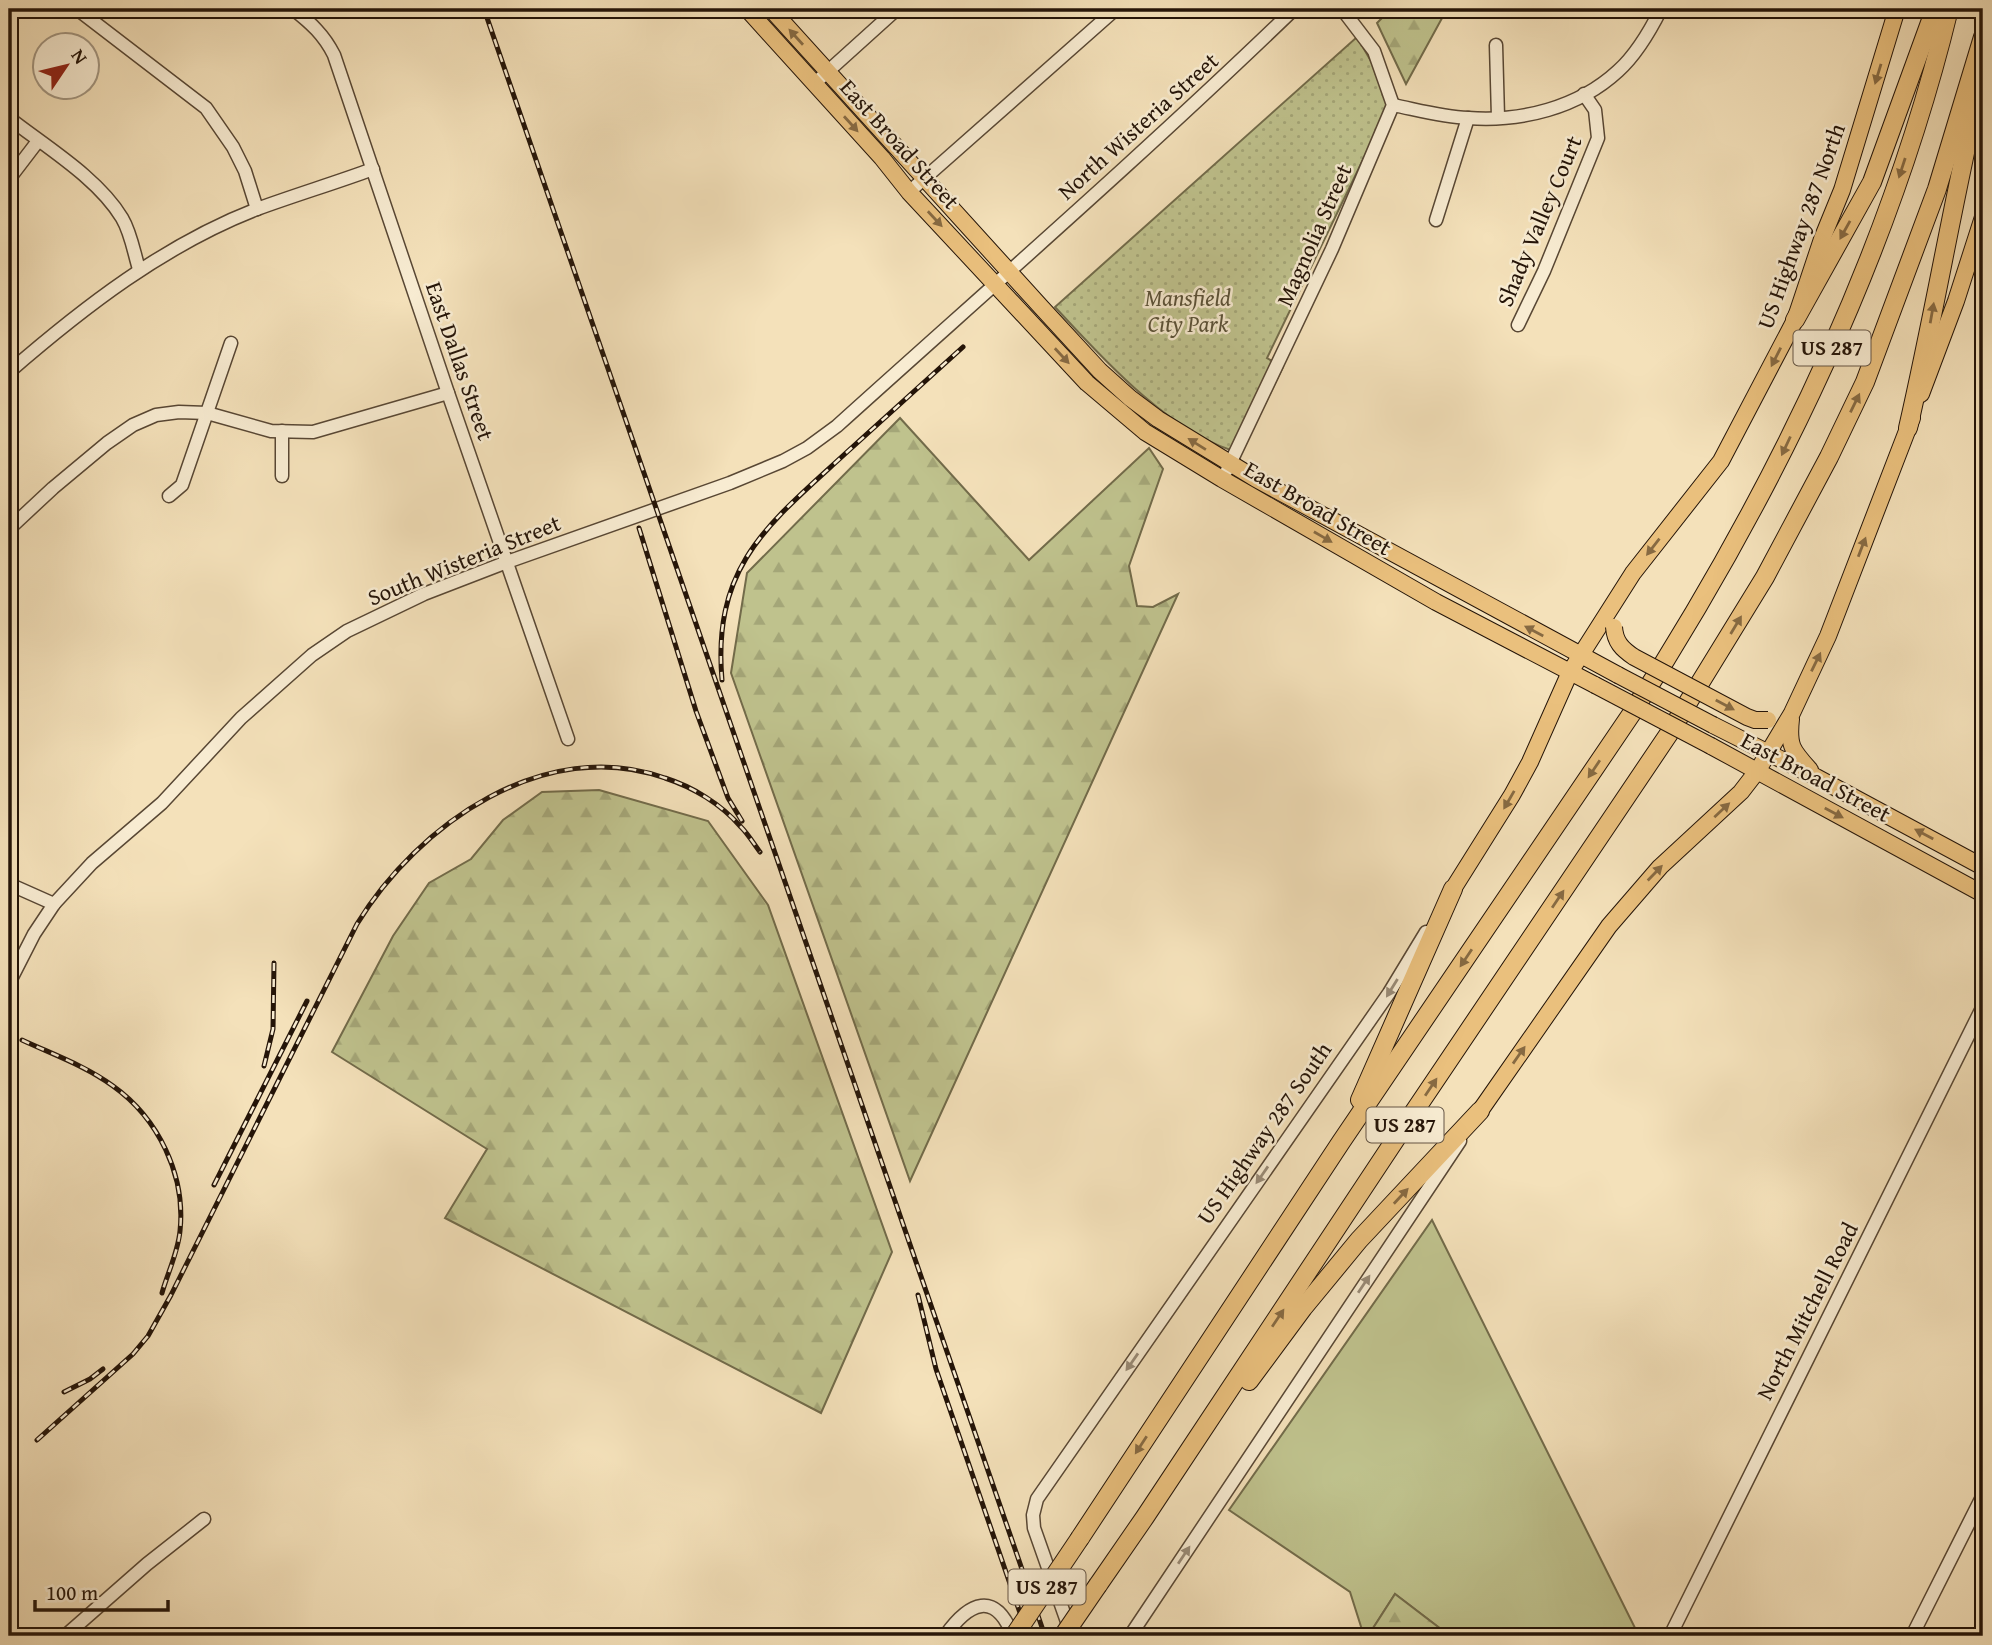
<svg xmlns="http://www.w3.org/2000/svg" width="1992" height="1645" font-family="'Gentium Book Plus',serif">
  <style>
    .grass { fill: #bfc28d; stroke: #726b4a; stroke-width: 2 }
    .forest { fill: url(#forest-firs); stroke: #726b4a; stroke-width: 2 }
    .park { fill: url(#park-dots); stroke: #726b4a; stroke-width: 2 }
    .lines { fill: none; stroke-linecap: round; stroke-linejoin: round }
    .minor-casing { stroke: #584734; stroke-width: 15 }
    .major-casing { stroke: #241408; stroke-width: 18 }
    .highway-casing { stroke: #241408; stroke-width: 20 }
    .minor { stroke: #f8ecd2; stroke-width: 12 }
    .major { stroke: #eac07d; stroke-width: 16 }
    .highway { stroke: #eac07d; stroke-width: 18 }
    .rail-casing { stroke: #241408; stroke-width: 5 }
    .rail { stroke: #f8ecd2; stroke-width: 2.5; stroke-dasharray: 8; stroke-linecap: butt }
    .major-bridge-casing { stroke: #241408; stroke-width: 18; stroke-linecap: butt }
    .highway-bridge-casing { stroke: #241408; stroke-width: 20; stroke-linecap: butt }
    .major-bridge { stroke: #eac07d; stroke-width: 16 }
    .highway-bridge { stroke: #eac07d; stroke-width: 18 }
    .oneway { fill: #876a42 }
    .oneway2 { fill: #998b77 }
    .labels { text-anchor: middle; stroke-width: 5; stroke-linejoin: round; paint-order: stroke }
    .shield { fill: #f8ecd2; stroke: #645545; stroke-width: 2 }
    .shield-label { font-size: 21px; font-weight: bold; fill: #241408 }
    .street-label { font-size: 23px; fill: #241408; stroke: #f8ecd2 }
    .park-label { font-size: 23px; font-style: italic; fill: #5a5137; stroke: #f8ecd2 }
  </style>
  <defs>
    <pattern id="forest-firs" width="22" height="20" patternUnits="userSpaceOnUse" patternTransform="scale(1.75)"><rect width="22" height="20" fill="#bfc28d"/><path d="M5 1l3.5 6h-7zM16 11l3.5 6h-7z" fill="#a4a678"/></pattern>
    <pattern id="park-dots" width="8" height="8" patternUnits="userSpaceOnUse" patternTransform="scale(1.75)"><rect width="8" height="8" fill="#bfc28d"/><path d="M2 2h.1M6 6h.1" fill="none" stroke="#a4a678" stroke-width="1.8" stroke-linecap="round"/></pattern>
  </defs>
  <rect width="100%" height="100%" fill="#f4e1ba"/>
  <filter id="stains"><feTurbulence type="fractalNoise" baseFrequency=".00286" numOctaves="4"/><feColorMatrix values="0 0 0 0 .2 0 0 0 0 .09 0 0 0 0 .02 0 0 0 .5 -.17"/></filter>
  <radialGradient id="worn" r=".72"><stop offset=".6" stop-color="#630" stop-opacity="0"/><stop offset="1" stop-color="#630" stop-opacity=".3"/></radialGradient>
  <polygon class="grass" points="1432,1220 1639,1636 1450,1636 1395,1594 1368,1636 1364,1636 1350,1592 1229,1510"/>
  <g class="forest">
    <polygon points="1391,9 1447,9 1406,84 1377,23"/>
    <polygon points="900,418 1029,560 1149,448 1163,469 1129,566 1137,606 1153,607 1178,594 910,1181 731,673 747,573"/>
    <polygon points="599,790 708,821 768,905 892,1252 821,1413 445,1218 487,1149 332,1052 393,936 429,883 471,859 503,820 542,792"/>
    <polygon points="1395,1594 1450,1636 1368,1636"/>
  </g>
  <path class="park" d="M1357 37 1379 75 1389 106 1267 358 1283 367 1241 453C1173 437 1101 357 1055 307Z"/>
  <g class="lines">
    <defs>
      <g id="minor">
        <polyline points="77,9 206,108 233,147 245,171 257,209"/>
        <path d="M293 9C311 23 324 35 334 55L448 393 568 739"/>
        <polyline points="1496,45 1498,117"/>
        <polyline points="815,83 897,9"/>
        <path d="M1393 105C1418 110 1443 117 1468 118 1521 122 1578 108 1618 71 1637 54 1650 31 1661 9"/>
        <path d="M9 118C46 147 98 178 122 218 131 233 134 253 139 269"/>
        <polyline points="9,179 38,141"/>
        <polyline points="909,192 1116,9"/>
        <polyline points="1436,220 1468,118"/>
        <polyline points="1518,325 1544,271 1598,138 1595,110 1584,94"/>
        <path d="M9 372C84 307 164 245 257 209 295 195 335 183 373 169"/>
        <polyline points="282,431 282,476"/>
        <polyline points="1227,470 1332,249 1393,105 1374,51 1342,9"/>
        <polyline points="169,496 182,485 231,343"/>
        <polyline points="9,529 53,488 107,443 133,425 156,415 179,412 207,413 271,431 313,432 448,393"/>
        <polyline points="9,884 54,904"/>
        <path d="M9 983 34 934 54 904 92 863 162 803 241 718 312 655 347 631 424 594 507 562 730 483 783 461 807 448 837 426C990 288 1146 152 1294 9"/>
        <polyline points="1071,1633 1034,1528 1033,1515 1037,1499 1389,993 1426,932"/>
        <polyline points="65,1636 147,1564 204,1519"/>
        <path d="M945 1636C969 1602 995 1590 1013 1636"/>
        <polyline points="1130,1636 1460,1141"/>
        <polyline points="1670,1636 1983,1006"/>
        <polyline points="1912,1636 1983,1495"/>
      </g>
      <g id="major">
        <polyline points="747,9 882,158 909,192 1087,383 1145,432 1222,479 1436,602 1595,685"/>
        <polyline points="771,9 1042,308 1100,371 1130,398 1158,419 1256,479 1618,675"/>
        <polyline points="1921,394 1956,301 1983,217"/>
        <path d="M1791 719C1788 746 1792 750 1810 770"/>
        <polyline points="1713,725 1816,777 1983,867"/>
        <polyline points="1711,746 1983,894"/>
        <polyline points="1453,889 1512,795 1530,762 1570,672 1633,573 1721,461 1795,320 1822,239 1842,190 1897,9"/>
        <polyline points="1480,1111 1609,926 1660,867 1741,792 1758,770 1792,713 1828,636 1912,418"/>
      </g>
      <g id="highway">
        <polyline points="1795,320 1872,182 1935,9"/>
        <path d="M1908 428C1934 315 1953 201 1979 89"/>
        <polyline points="1360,1100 1453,889"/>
        <polyline points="1249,1381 1303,1308 1359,1240 1480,1111"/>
        <path d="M1080 1538 1341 1142 1632 713C1772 496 1888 260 1949 9"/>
        <polyline points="1098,1585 1145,1517 1397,1137 1668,735 1765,577 1829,457 1865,382 1937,189 1983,37"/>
      </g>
    </defs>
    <use href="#minor" class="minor-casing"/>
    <use href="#major" class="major-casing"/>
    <use href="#highway" class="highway-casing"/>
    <use href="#minor" class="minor"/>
    <use href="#major" class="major"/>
    <use href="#highway" class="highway"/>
    <defs>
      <g id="rail">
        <polyline points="484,9 1045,1636"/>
        <polyline points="639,528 696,711 728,798 742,821"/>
        <path d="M722 680C712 564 770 523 847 452 886 417 924 382 963 347"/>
        <path d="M22 1040C52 1054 86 1066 113 1086 158 1118 186 1175 180 1231 178 1252 168 1272 162 1293"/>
        <polyline points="264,1066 273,1029 274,963"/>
        <polyline points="214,1185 307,1001"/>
        <polyline points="918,1295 936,1369 1028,1636"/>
        <polyline points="64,1392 90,1379 103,1369"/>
        <path d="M37 1440 133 1354 148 1336 171 1295 357 924C418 824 545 735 665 778 693 787 721 804 741 827 748 834 754 844 760 852"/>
      </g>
    </defs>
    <use href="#rail" class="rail-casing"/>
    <use href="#rail" class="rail"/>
    <defs>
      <g id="major-bridge">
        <path d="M1614 627C1615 642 1622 649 1634 657L1747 717 1755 720H1768"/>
        <polyline points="1618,675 1713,725"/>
        <polyline points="1595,685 1711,746"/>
      </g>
      <g id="highway-bridge">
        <polyline points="1014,1636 1080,1538"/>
        <polyline points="1063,1636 1098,1585"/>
      </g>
    </defs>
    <use href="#major-bridge" class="major-bridge-casing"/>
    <use href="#highway-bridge" class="highway-bridge-casing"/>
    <use href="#major-bridge" class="major-bridge"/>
    <use href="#highway-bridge" class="highway-bridge"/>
  </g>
  <defs><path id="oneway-solid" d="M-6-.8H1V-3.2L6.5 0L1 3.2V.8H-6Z" transform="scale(1.75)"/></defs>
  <g class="oneway">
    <use href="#oneway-solid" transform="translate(796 37) rotate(-132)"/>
    <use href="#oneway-solid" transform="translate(1878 74) rotate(107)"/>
    <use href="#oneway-solid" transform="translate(851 124) rotate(48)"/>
    <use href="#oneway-solid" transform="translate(1902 168) rotate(108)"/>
    <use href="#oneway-solid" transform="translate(935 219) rotate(47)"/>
    <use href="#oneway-solid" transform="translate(1845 230) rotate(119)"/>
    <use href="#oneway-solid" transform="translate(1932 313) rotate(-80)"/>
    <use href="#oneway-solid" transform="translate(1062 356) rotate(47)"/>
    <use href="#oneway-solid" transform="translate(1776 357) rotate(117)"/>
    <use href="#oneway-solid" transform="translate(1855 403) rotate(-64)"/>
    <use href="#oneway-solid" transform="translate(1197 444) rotate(-148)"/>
    <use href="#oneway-solid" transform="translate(1786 446) rotate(115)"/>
    <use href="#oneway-solid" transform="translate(1323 537) rotate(30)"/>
    <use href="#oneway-solid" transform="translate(1653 547) rotate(128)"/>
    <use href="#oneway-solid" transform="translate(1862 547) rotate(-69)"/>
    <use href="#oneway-solid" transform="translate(1736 625) rotate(-59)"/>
    <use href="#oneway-solid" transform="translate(1534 631) rotate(-152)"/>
    <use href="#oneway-solid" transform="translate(1816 662) rotate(-64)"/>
    <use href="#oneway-solid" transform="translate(1725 705) rotate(28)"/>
    <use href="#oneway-solid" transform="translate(1594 769) rotate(124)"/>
    <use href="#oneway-solid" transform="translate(1509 800) rotate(120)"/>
    <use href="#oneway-solid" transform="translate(1722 810) rotate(-43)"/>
    <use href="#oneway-solid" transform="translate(1834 813) rotate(28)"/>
    <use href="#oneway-solid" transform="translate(1924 834) rotate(-152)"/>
    <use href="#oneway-solid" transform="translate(1655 873) rotate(-46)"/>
    <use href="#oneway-solid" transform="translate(1558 899) rotate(-56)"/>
    <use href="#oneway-solid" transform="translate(1466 958) rotate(124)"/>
    <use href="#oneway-solid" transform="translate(1519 1055) rotate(-55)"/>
    <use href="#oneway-solid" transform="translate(1431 1087) rotate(-56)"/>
    <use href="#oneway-solid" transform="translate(1401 1196) rotate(-47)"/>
    <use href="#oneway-solid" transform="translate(1278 1318) rotate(-56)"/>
    <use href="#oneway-solid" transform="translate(1141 1445) rotate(123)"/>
  </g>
  <g class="oneway2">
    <use href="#oneway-solid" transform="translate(1392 988) rotate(122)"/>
    <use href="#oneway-solid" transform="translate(1262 1175) rotate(125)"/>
    <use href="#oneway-solid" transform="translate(1364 1284) rotate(-56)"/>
    <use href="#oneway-solid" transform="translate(1132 1362) rotate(125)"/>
    <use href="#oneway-solid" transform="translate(1184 1555) rotate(-56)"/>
  </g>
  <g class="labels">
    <g class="shield">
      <rect x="1793.5" y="330.5" width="77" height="35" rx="5"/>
      <rect x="1366.5" y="1107.5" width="77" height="35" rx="5"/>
      <rect x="1008.5" y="1569.5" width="77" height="35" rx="5"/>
    </g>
    <g class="shield-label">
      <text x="1832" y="355">US 287</text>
      <text x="1405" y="1132">US 287</text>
      <text x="1047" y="1594">US 287</text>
    </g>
    <g class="street-label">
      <text transform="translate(1138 126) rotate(-42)" y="8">North Wisteria Street</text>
      <text transform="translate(900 144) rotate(48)" y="8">East Broad Street</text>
      <text transform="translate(1539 221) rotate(-67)" y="8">Shady Valley Court</text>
      <text transform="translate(1801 226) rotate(-70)" y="8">US Highway 287 North</text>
      <text transform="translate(1314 235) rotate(-66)" y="8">Magnolia Street</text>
      <text transform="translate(460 361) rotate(71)" y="8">East Dallas Street</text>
      <text transform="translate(1318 508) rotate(30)" y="8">East Broad Street</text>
      <text transform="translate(464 560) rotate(-22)" y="8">South Wisteria Street</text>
      <text transform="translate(1816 777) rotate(28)" y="8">East Broad Street</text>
      <text transform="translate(1264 1133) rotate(-55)" y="8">US Highway 287 South</text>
      <text transform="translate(1807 1311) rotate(-63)" y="8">North Mitchell Road</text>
    </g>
    <g class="park-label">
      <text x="1188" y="306">Mansfield<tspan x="1188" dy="26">City Park</tspan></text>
    </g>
  </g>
  <rect width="1992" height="1645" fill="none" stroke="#f4e1ba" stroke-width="35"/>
  <rect x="10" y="10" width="1971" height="1624" fill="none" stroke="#241408" stroke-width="3.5"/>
  <rect x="18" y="18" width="1957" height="1610" fill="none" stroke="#241408" stroke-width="2"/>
  <g transform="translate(66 66) rotate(55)"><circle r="33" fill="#f8ecd2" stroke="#a39681" stroke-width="2"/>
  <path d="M0-5L12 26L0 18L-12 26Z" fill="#8f2418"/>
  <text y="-10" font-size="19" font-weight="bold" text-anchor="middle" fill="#241408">N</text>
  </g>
  <path d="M35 1600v10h133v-10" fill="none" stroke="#241408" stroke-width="3.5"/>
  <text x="46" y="1600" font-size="21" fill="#241408" stroke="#f8ecd2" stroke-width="5" paint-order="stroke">100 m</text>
  <rect width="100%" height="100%" filter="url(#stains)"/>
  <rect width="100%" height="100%" fill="url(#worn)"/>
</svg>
